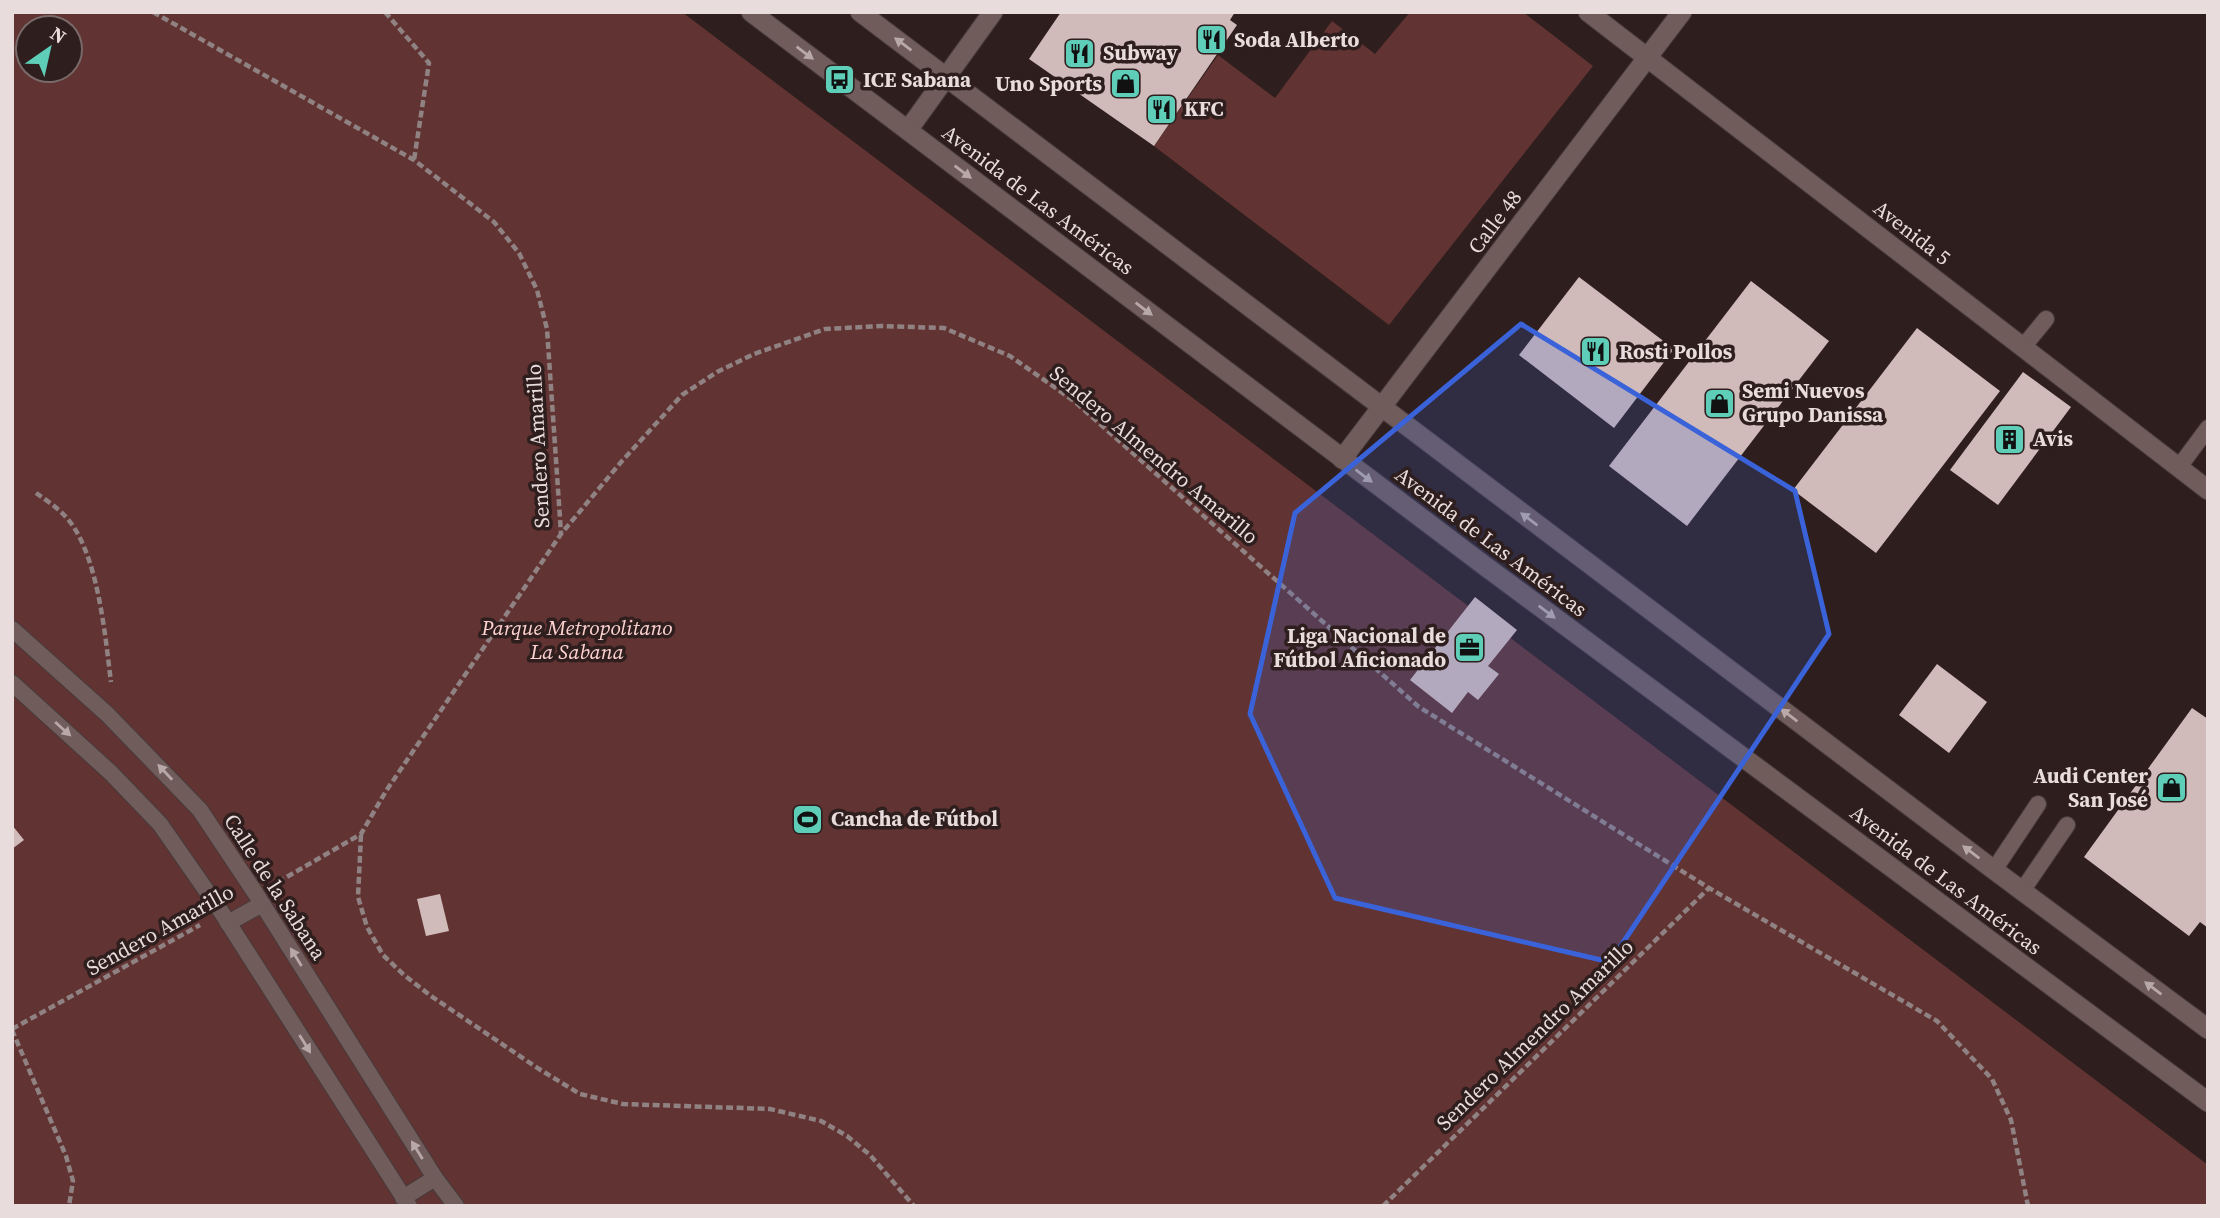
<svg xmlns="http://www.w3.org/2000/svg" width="2220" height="1218" font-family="'Source Serif 4',serif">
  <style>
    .green { fill: #613433; fill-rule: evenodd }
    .building { fill: #d1bbba }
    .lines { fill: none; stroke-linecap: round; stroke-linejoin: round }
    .service-casing { stroke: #483b3b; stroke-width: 18 }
    .minor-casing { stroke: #483b3b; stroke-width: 21 }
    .secondary-casing { stroke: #483b3b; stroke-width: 21 }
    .path { stroke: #908282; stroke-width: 4.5; stroke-dasharray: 7 3.5; stroke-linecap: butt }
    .service { stroke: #6f5c5b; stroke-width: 16 }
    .minor { stroke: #6f5c5b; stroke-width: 19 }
    .secondary { stroke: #6f5c5b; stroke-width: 19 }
    .oneway { fill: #b8a9a8 }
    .marked { fill: #3b63d9; fill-opacity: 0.2; stroke: #3b63d9; stroke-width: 5; stroke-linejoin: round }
    .labels { text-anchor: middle; stroke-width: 7; stroke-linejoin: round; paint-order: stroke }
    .poi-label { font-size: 21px; font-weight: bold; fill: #e8dcdc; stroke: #2e1e1d; text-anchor: start }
    .street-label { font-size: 21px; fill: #e8dcdc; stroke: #2e1e1d }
    .park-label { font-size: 21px; font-style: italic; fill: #fed3d1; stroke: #2e1e1d }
  </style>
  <rect width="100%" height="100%" fill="#2e1e1d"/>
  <g class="green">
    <path d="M12 12H682L2208 1165V1206H12ZM28 28H70V70H28Z"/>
    <polygon points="1410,12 1523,12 1593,66 1389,325 1154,146 1218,55 1275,98 1332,21 1375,54"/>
  </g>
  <g class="building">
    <polygon points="1061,12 1235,12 1230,20 1237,25 1154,146 1029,59"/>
    <polygon points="1579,277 1674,349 1614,428 1519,355"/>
    <polygon points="1751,281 1829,341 1687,526 1609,466"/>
    <polygon points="1917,328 2000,391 1876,553 1793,490"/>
    <polygon points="2023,372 2071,407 1998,505 1950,470"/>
    <polygon points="1475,597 1517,630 1488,666 1499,674 1478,700 1468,692 1452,713 1410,680"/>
    <polygon points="1937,664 1987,702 1949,753 1899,715"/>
    <polygon points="2192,708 2208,719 2208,928 2200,922 2189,936 2084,857"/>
    <polygon points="12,825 24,840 12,849"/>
    <polygon points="440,894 449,931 426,936 417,899"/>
  </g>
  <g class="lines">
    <defs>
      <g id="service">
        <polyline points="2023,347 2046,319"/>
        <polyline points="2179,467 2208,428"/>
        <polyline points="12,629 107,714 200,810 256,894 435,1178 456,1206"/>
        <polyline points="12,683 111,773 160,824 222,913 409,1206"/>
        <polyline points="1994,870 2038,804"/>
        <polyline points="2022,891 2067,825"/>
        <polyline points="228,923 262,904"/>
        <polyline points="403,1198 435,1178"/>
      </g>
      <g id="minor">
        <polyline points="1588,12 2208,490"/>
        <polyline points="908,130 993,12"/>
        <polyline points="1342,459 1682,12"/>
      </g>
      <g id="secondary">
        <polyline points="751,12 1485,566 2208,1102"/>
        <polyline points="860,12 1994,870 2208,1029"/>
      </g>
    </defs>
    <use href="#service" class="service-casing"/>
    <use href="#minor" class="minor-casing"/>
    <use href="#secondary" class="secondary-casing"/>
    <g class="path">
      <polyline points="153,12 414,160 494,222 519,253 537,290 547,329 561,533"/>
      <polyline points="385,12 429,63 414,160"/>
      <path d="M36 493C46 500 58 508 66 517 98 552 105 635 111 682"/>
      <polyline points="361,835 358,897 367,927 383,955 404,975 431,996 539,1069 580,1094 623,1104 770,1109 821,1121 847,1136 870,1155 914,1206"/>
      <polyline points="278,882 361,834 386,791 561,534 622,461 682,395 717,372 754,354 825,329 882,326 944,328 1010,356 1074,401 1419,707 1709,888 1937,1021 1992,1079 2011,1120 2028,1206"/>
      <polyline points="12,1029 200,925"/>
      <polyline points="12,1030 66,1156 73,1181 69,1206"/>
      <polyline points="1383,1206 1709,888"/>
    </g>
    <use href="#service" class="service"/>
    <use href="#minor" class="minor"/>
    <use href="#secondary" class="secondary"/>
  </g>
  <defs><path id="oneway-solid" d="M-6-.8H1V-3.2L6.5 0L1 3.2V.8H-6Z" transform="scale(1.75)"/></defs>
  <g class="oneway">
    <use href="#oneway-solid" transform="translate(903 44) rotate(-143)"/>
    <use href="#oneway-solid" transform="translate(805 53) rotate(37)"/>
    <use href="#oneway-solid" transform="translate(963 172) rotate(37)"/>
    <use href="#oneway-solid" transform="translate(1144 309) rotate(37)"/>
    <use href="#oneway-solid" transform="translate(1364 476) rotate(37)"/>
    <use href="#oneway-solid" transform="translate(1529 519) rotate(-143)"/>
    <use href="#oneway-solid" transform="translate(1547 612) rotate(37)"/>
    <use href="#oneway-solid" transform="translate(1789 715) rotate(-143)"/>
    <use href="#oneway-solid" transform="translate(63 729) rotate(42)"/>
    <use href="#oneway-solid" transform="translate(165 772) rotate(-133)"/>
    <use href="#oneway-solid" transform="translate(1971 852) rotate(-143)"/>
    <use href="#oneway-solid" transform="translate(296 957) rotate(-122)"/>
    <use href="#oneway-solid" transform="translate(2153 988) rotate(-143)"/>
    <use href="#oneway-solid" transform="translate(305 1044) rotate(58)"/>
    <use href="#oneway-solid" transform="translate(417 1150) rotate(-122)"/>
  </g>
  <path class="marked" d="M1521 324 1795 491 1829 634 1610 962 1335 898 1250 714 1295 513Z"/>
  <defs>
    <symbol id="restaurant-square" viewBox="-11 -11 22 22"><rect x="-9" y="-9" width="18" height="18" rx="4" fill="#5eceb8" stroke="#2e1e1d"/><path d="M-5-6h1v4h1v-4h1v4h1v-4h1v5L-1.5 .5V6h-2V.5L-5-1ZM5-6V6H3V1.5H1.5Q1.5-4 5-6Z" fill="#111"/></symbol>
    <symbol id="bus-square" viewBox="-11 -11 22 22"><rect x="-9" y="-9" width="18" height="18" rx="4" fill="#5eceb8" stroke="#2e1e1d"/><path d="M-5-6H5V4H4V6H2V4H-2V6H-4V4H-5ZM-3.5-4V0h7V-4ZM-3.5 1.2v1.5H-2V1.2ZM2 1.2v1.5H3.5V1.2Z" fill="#111"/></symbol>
    <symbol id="shop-square" viewBox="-11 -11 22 22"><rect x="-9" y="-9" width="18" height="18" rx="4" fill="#5eceb8" stroke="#2e1e1d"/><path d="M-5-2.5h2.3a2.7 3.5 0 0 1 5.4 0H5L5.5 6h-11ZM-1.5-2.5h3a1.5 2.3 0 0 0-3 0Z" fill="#111"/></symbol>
    <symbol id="building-square" viewBox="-11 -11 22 22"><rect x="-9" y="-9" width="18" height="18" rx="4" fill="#5eceb8" stroke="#2e1e1d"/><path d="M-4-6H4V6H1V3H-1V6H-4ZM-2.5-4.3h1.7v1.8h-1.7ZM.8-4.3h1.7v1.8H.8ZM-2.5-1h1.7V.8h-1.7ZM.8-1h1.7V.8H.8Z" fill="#111"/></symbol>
    <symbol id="office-square" viewBox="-11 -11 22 22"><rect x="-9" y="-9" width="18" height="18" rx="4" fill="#5eceb8" stroke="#2e1e1d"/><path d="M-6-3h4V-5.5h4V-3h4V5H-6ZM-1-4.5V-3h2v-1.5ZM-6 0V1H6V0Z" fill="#111"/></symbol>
    <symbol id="stadium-square" viewBox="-11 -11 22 22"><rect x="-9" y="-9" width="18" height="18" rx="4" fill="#5eceb8" stroke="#2e1e1d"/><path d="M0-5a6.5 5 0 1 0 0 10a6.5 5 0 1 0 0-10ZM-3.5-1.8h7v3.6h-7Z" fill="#111"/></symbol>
  </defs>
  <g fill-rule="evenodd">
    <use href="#restaurant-square" x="1194" y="22" width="35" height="35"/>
    <use href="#restaurant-square" x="1062" y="36" width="35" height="35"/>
    <use href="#bus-square" x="822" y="62" width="35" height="35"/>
    <use href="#shop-square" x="1108" y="66" width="35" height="35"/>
    <use href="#restaurant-square" x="1144" y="92" width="35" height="35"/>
    <use href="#restaurant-square" x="1578" y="334" width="35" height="35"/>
    <use href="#shop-square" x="1702" y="386" width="35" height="35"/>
    <use href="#building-square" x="1992" y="422" width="35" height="35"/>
    <use href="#office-square" x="1452" y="630" width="35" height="35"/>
    <use href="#shop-square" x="2154" y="770" width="35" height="35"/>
    <use href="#stadium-square" x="790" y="802" width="35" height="35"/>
  </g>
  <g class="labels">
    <g class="poi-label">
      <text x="1234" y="47">Soda Alberto</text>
      <text x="1103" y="60">Subway</text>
      <text x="863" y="87">ICE Sabana</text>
      <text x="1102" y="91" text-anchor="end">Uno Sports</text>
      <text x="1184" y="116">KFC</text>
      <text x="1619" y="359">Rosti Pollos</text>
      <text x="1742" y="398">Semi Nuevos<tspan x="1742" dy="24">Grupo Danissa</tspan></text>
      <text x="2033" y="446">Avis</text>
      <text x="1446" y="643" text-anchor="end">Liga Nacional de<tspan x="1446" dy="24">Fútbol Aficionado</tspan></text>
      <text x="2148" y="783" text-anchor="end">Audi Center<tspan x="2148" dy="24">San José</tspan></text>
      <text x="831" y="826">Cancha de Fútbol</text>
    </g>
    <g class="street-label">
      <text transform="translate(1038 200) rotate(37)" y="7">Avenida de Las Américas</text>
      <text transform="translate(1495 222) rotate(-53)" y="7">Calle 48</text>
      <text transform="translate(1912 233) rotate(38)" y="7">Avenida 5</text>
      <text transform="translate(538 446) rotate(-93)" y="7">Sendero Amarillo</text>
      <text transform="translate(1154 455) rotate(40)" y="7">Sendero Almendro Amarillo</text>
      <text transform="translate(1491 542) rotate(37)" y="7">Avenida de Las Américas</text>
      <text transform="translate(1946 880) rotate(37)" y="7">Avenida de Las Américas</text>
      <text transform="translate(275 887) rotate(57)" y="7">Calle de la Sabana</text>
      <text transform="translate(160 930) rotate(-29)" y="7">Sendero Amarillo</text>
      <text transform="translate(1535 1035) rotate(-44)" y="7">Sendero Almendro Amarillo</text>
    </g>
    <g class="park-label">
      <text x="577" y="635">Parque Metropolitano<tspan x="577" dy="24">La Sabana</tspan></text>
    </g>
  </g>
  <rect width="2220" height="1218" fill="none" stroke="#e8dcdc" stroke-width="28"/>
  <g transform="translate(49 49) rotate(34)"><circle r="33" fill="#2e1e1d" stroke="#786a69" stroke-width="2"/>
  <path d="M0-5L12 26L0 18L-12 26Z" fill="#5eceb8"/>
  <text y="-10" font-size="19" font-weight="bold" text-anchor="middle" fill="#e8dcdc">N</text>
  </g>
</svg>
